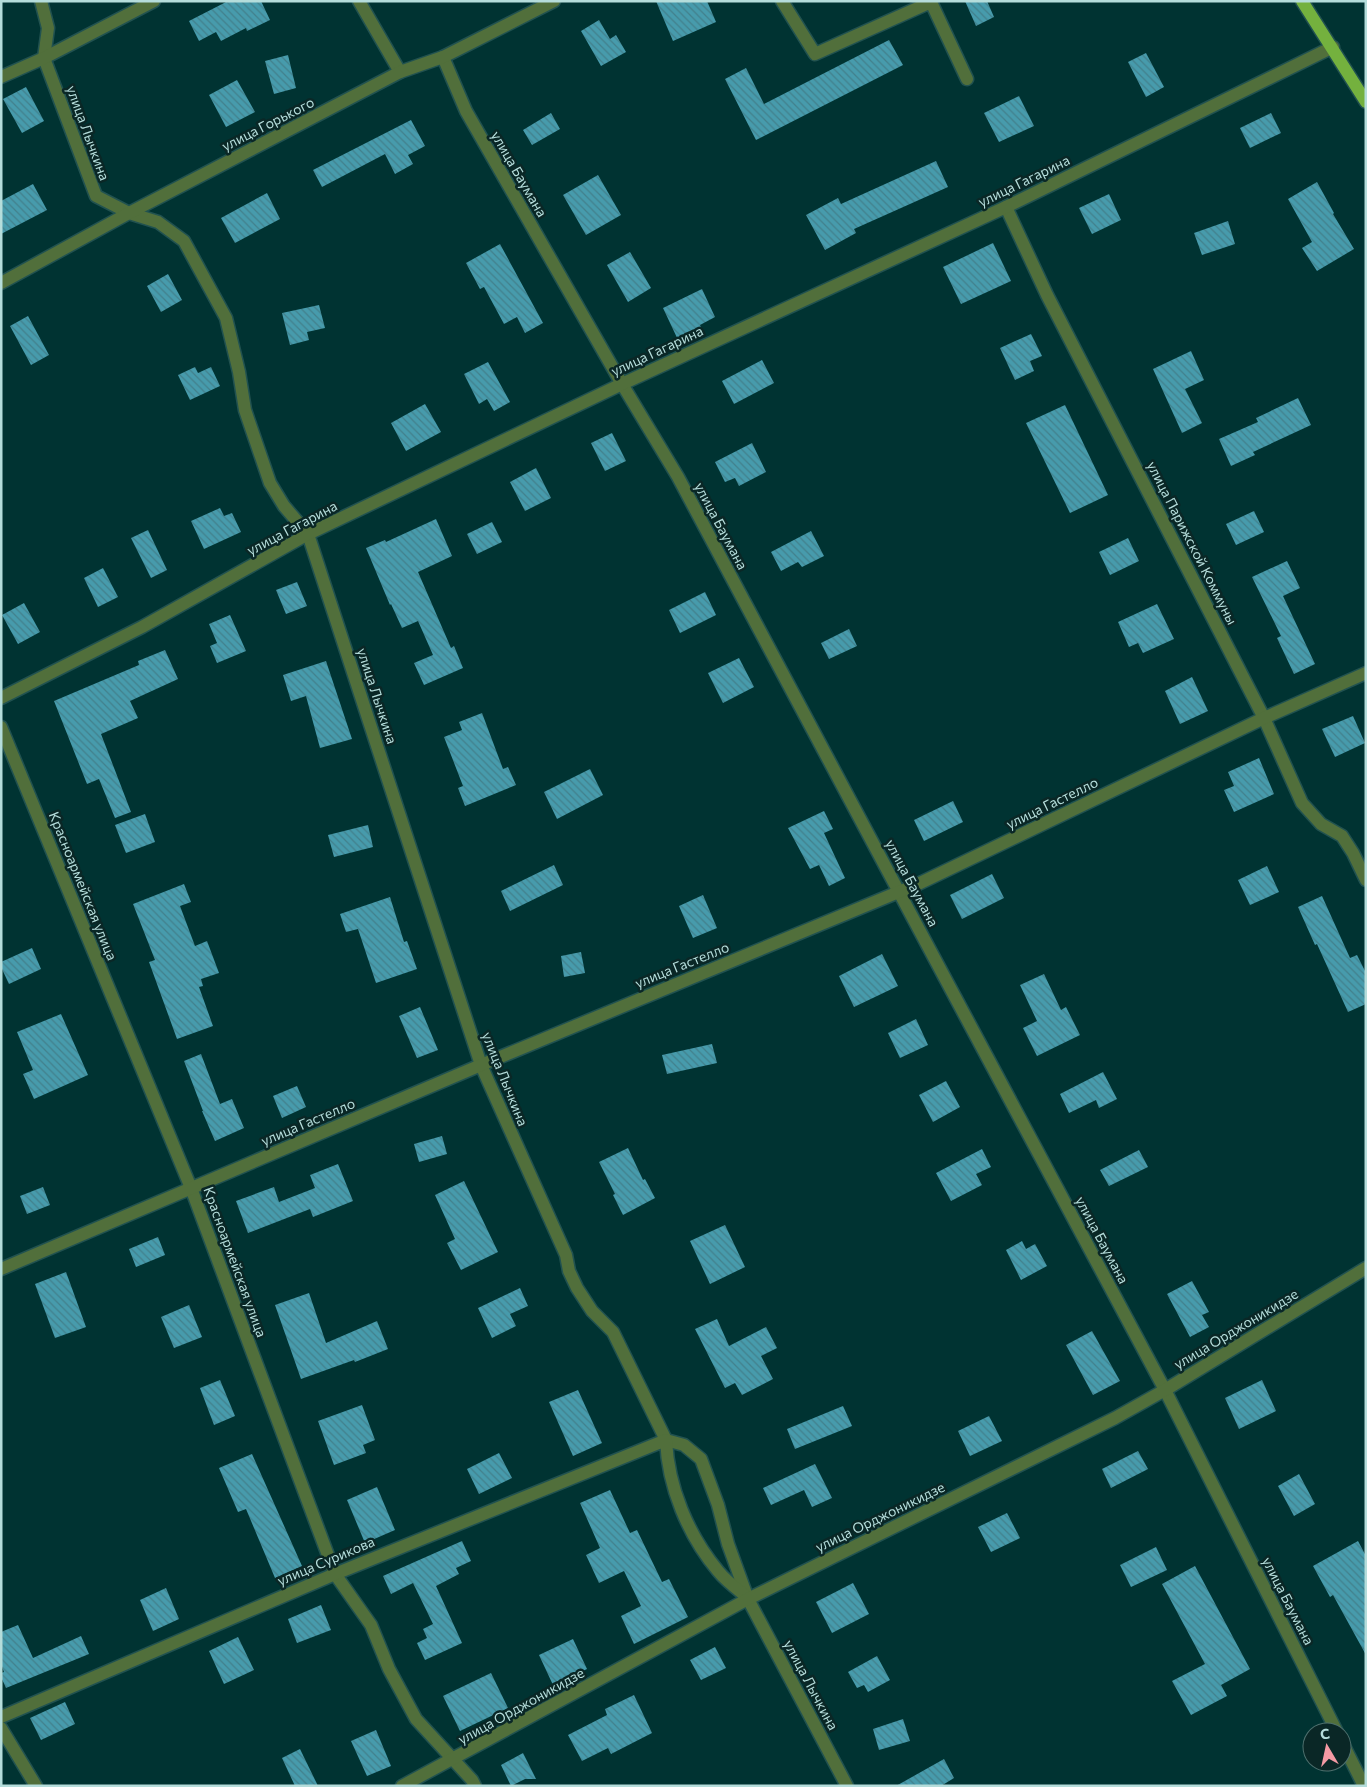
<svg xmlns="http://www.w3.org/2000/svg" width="1367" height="1787" font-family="Commissioner,sans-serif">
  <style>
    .building { fill: url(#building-back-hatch) }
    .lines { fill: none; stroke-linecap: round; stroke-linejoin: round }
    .minor-casing { stroke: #215250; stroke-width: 15 }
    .major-casing { stroke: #215250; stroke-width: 15 }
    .minor { stroke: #516f3b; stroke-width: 12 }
    .major { stroke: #74b13e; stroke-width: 12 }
    .labels { text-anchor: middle; stroke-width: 5; stroke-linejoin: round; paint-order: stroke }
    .street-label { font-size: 14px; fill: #b5dddb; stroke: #0a2726 }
  </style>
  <defs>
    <pattern id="building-back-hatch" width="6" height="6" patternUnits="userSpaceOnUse" patternTransform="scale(1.25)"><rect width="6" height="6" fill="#479bac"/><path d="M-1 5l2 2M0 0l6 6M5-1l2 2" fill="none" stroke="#42808c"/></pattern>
  </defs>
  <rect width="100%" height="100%" fill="#003332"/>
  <g class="building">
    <polygon points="228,1 261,1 270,20 247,31 246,28 221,41 216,32 199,41 189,21"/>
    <polygon points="656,1 707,1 716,22 673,41"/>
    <polygon points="965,1 987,1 994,17 976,26"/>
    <polygon points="599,20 610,39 616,35 626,52 601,66 581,31"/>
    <polygon points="889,40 903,65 756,140 725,79 746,68 764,104"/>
    <polygon points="1146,53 1164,87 1146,97 1128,62"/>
    <polygon points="288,55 296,88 274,94 265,61"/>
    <polygon points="237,80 255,112 226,127 209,95"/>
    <polygon points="26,87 44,121 22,133 3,99"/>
    <polygon points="1019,96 1034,126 999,142 984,113"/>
    <polygon points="551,113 560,129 532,145 523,130"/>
    <polygon points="1271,113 1281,133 1250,148 1240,128"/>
    <polygon points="411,120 425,146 408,155 413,164 395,174 385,154 322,187 313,170"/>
    <polygon points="936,161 948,187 854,229 856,233 825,250 806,215 838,198 841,204"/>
    <polygon points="598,175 621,215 586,235 563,195"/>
    <polygon points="1317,182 1334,213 1333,214 1354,249 1317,271 1302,248 1312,242 1288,199"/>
    <polygon points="33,184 47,210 1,234 1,201"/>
    <polygon points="267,193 280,219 235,243 221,218"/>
    <polygon points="1109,194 1121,220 1092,234 1079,208"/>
    <polygon points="1228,221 1235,244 1202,255 1194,233"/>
    <polygon points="993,243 1011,281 961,304 943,267"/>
    <polygon points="500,244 543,323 525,333 517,317 504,324 484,287 480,289 466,263"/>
    <polygon points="630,252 651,288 628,302 607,265"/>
    <polygon points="168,274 182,300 161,312 147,286"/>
    <polygon points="702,289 715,317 700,325 703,331 679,342 663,308"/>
    <polygon points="319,305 325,328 307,332 309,340 290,345 282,313"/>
    <polygon points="28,316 49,355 31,365 10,326"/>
    <polygon points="1031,334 1042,356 1030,361 1034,371 1015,380 1000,348"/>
    <polygon points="1191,351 1204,380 1185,389 1202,423 1182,433 1153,369"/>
    <polygon points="762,360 774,383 734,404 722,381"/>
    <polygon points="488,362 510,402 494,411 487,399 479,404 464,374"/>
    <polygon points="195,367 198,373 211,367 220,386 190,400 178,375"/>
    <polygon points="1298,398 1311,425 1253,452 1255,455 1231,466 1219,439 1258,422 1256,418"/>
    <polygon points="425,404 441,432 406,451 391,423"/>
    <polygon points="1065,405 1108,495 1070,513 1026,423"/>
    <polygon points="612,433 626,461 605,471 591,443"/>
    <polygon points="752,443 766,472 739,486 735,478 725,482 715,462"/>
    <polygon points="536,468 551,498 525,511 510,482"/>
    <polygon points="220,508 224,516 232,513 241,532 204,549 191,521"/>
    <polygon points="1254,511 1264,532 1236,545 1226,524"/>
    <polygon points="436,519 452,556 418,572 451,648 454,646 463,668 424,685 414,663 433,655 418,621 402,628 391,604 390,605 366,548 385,540 386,542"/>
    <polygon points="492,522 502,542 477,554 467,534"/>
    <polygon points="148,530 167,570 151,578 131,538"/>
    <polygon points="811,531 824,556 802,567 798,562 781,571 771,552"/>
    <polygon points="1128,538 1139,561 1110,575 1099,552"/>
    <polygon points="1287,561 1300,588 1283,596 1315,664 1294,674 1277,638 1281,636 1252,577"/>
    <polygon points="103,568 118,597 98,607 84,578"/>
    <polygon points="297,582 307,606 286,614 276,590"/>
    <polygon points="705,592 716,615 680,633 669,610"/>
    <polygon points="24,603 40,632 18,644 2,615"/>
    <polygon points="1157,604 1174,639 1143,653 1138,643 1129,647 1118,622"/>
    <polygon points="230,615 246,651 217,663 210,646 217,643 209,624"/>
    <polygon points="849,629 857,646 829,659 821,643"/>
    <polygon points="165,650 178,679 130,701 138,718 101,734 131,812 115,818 99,779 87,784 54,701 139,665 138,661"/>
    <polygon points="739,658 754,687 723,703 708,673"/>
    <polygon points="326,661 352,739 320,748 306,696 291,701 283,675"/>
    <polygon points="1192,677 1208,711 1180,724 1165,691"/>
    <polygon points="482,713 503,769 508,767 516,785 465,806 458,788 463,786 444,737 462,730 459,722"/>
    <polygon points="1353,716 1365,743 1335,757 1322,729"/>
    <polygon points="1259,758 1274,794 1234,812 1224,790 1234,786 1228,772"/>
    <polygon points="590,769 603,795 557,819 544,792"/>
    <polygon points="953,801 963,822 924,841 914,820"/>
    <polygon points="824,811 833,829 824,833 845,878 829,886 819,865 810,869 788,828"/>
    <polygon points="145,814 155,842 126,853 115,825"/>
    <polygon points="368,825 373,847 334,857 328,835"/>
    <polygon points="554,865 563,885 510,911 501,891"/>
    <polygon points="1267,866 1279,892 1250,905 1238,880"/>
    <polygon points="992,874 1004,898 962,919 950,895"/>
    <polygon points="184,884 191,902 180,906 195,946 207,941 219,973 201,979 203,986 199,987 213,1026 177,1039 149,962 155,960 133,904"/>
    <polygon points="703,895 717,928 693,938 679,906"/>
    <polygon points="1322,896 1350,958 1357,955 1366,973 1366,1004 1348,1012 1317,944 1315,945 1298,907"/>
    <polygon points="390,897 404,942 407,941 417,969 376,983 358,929 346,932 340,914"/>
    <polygon points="32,948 41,969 9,984 1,967 1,962"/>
    <polygon points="581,952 585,973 564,977 561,956"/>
    <polygon points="882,954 898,986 854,1007 839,976"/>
    <polygon points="1044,974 1061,1010 1066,1007 1080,1035 1037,1056 1023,1028 1037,1021 1020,985"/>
    <polygon points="420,1007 438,1050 417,1058 399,1016"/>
    <polygon points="61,1014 88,1075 34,1099 23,1074 33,1070 17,1032"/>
    <polygon points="916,1019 928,1045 900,1058 888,1033"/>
    <polygon points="712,1044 717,1063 667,1074 662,1055"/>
    <polygon points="201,1054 220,1104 232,1099 244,1128 215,1141 202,1111 203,1111 184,1061"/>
    <polygon points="1103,1072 1117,1099 1099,1108 1096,1100 1069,1113 1060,1094"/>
    <polygon points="946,1081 960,1107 933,1122 919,1095"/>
    <polygon points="297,1086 306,1107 282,1118 273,1096"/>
    <polygon points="442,1136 447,1154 419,1162 414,1144"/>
    <polygon points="628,1148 643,1180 645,1179 655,1198 623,1215 613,1195 615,1194 599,1162"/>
    <polygon points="982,1149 991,1167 976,1174 982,1185 951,1201 936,1173"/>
    <polygon points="1139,1150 1148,1167 1109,1186 1100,1170"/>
    <polygon points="338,1164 353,1201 313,1217 310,1209 248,1233 236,1201 274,1187 279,1202 315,1188 310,1175"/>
    <polygon points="464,1181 498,1252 461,1270 447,1243 455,1239 435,1195"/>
    <polygon points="43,1187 50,1205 27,1214 20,1196"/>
    <polygon points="725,1225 745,1267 710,1284 690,1241"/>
    <polygon points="158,1237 165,1255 136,1267 129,1249"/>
    <polygon points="1022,1241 1026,1249 1035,1244 1047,1266 1021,1280 1006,1250"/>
    <polygon points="66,1272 86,1327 55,1338 35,1284"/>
    <polygon points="1192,1281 1209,1312 1202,1315 1209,1327 1190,1337 1167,1294"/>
    <polygon points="520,1288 528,1306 510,1314 516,1326 492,1338 478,1308"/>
    <polygon points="309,1293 326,1343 377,1321 388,1349 355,1362 354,1360 301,1379 275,1305"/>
    <polygon points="189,1305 202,1337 174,1348 161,1317"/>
    <polygon points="717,1319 729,1346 766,1327 777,1348 761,1356 773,1379 742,1395 735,1383 725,1388 695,1329"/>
    <polygon points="1092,1331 1120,1381 1093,1395 1066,1345"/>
    <polygon points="220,1380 235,1416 214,1425 200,1388"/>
    <polygon points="1262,1380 1276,1411 1239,1429 1225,1398"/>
    <polygon points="578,1390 602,1443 573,1456 549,1402"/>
    <polygon points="362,1405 375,1440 363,1445 366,1453 334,1465 318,1421"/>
    <polygon points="843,1406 852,1426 795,1449 787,1429"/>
    <polygon points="989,1416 1002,1441 970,1456 958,1431"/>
    <polygon points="1138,1451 1148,1469 1111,1488 1102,1469"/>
    <polygon points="499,1453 512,1478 479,1494 467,1469"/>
    <polygon points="252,1454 302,1566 275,1578 246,1509 238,1512 219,1468"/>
    <polygon points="815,1464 832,1498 812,1507 804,1490 771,1505 763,1488"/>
    <polygon points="1299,1474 1315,1504 1294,1516 1278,1486"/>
    <polygon points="377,1487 395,1530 365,1543 347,1500"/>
    <polygon points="610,1490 630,1533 637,1530 662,1582 669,1579 688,1617 634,1644 621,1616 641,1606 624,1571 599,1583 586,1555 600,1548 580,1503"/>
    <polygon points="1007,1513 1020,1538 991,1552 978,1527"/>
    <polygon points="462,1541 471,1561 456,1568 459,1574 436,1586 462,1643 425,1660 417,1643 427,1638 423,1629 433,1624 413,1583 391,1594 383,1576"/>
    <polygon points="1358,1541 1366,1556 1366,1655 1333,1595 1330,1597 1313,1566"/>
    <polygon points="1156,1547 1167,1570 1131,1587 1120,1565"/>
    <polygon points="1195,1566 1250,1669 1221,1685 1227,1696 1191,1715 1172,1681 1205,1664 1162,1584"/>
    <polygon points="853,1583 869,1614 832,1633 816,1602"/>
    <polygon points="166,1588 179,1619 153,1631 140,1600"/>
    <polygon points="321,1605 331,1630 297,1643 288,1619"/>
    <polygon points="18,1625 33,1658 81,1636 89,1654 6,1688 1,1677 1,1673 4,1672 1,1664 1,1632"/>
    <polygon points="238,1637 254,1670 224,1684 209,1651"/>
    <polygon points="573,1639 587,1669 553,1685 539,1655"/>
    <polygon points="715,1647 726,1668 701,1680 690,1660"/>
    <polygon points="877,1656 890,1680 868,1692 864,1685 857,1688 848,1672"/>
    <polygon points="491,1673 508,1708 460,1731 443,1696"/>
    <polygon points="634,1695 652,1733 611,1754 608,1748 582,1761 568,1735 607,1715 605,1709"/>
    <polygon points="65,1702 75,1724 41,1740 30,1718"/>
    <polygon points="903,1719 910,1741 879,1750 873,1729"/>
    <polygon points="376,1730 391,1766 367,1776 351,1741"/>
    <polygon points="300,1749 318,1786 295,1786 282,1758"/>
    <polygon points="523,1753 536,1779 525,1779 511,1786 501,1765"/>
    <polygon points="944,1759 954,1778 941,1786 896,1786"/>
  </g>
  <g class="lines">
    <defs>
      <g id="minor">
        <polyline points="41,1 48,28 44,58 96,196 129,213 158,222 184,241 226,318 239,372 245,410 270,483 284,506 308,534 481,1065 566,1255 569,1271 577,1288 592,1311 613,1332 666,1440 684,1445 701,1459 718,1505 728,1544 748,1599 847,1786"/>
        <polyline points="359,1 400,72"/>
        <polyline points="782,1 815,54 931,2 967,79"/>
        <polyline points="443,57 466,111 622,384 678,477 899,892 1165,1390 1337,1732"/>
        <polyline points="1,77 44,58 154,1"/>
        <polyline points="1006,207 1047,295 1264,718 1302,803 1321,824 1342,836 1353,853 1366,880"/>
        <polyline points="1,283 129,213 400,72 443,57 554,1"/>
        <polyline points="1,698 142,627 308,534 622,384 1006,207 1333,47"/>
        <polyline points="1,727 191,1188 335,1574 371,1625 389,1669 416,1719 472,1780 475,1786"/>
        <polyline points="1,1269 481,1065 918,884 1264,718 1366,673"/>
        <path d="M1 1717 335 1574 666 1440C668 1487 688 1535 718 1571 726 1581 737 1589 747 1597"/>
        <polyline points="1,1728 36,1786"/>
        <polyline points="1342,1742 1364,1786"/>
        <polyline points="402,1786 748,1599 1115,1418 1165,1390 1366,1268"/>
      </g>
      <polyline id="major" points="1302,1 1366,102"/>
    </defs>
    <use href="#minor" class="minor-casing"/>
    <use href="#major" class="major-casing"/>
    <use href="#minor" class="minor"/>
    <use href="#major" class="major"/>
  </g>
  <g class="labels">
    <g class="street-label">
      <text transform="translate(268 124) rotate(-27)" y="5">улица Горького</text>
      <text transform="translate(88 133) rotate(70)" y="5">улица Лычкина</text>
      <text transform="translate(519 174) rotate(60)" y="5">улица Баумана</text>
      <text transform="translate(1024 181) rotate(-26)" y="5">улица Гагарина</text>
      <text transform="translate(657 351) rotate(-25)" y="5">улица Гагарина</text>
      <text transform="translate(721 526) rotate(62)" y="5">улица Баумана</text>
      <text transform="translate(292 528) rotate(-28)" y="5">улица Гагарина</text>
      <text transform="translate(1192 543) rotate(63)" y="5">улица Парижской Коммуны</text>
      <text transform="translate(377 696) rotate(72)" y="5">улица Лычкина</text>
      <text transform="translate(1052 803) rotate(-26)" y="5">улица Гастелло</text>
      <text transform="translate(912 883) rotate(62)" y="5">улица Баумана</text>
      <text transform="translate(83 886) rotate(68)" y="5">Красноармейская улица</text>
      <text transform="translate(682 965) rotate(-22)" y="5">улица Гастелло</text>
      <text transform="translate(505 1079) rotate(68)" y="5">улица Лычкина</text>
      <text transform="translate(308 1122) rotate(-23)" y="5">улица Гастелло</text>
      <text transform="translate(1102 1240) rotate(62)" y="5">улица Баумана</text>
      <text transform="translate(235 1262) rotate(70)" y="5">Красноармейская улица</text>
      <text transform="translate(1236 1329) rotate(-31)" y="5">улица Орджоникидзе</text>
      <text transform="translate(880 1517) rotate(-26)" y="5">улица Орджоникидзе</text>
      <text transform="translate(326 1561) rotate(-23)" y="5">улица Сурикова</text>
      <text transform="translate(1288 1601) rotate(63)" y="5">улица Баумана</text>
      <text transform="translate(811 1685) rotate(62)" y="5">улица Лычкина</text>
      <text transform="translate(521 1706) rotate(-29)" y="5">улица Орджоникидзе</text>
    </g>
  </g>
  <rect width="1367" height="1787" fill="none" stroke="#b5dddb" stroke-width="5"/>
  <g transform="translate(1327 1747) rotate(351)"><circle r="24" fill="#0a2726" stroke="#4e706e"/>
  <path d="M0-4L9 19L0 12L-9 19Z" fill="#f49aa4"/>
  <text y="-8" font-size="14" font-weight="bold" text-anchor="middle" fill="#b5dddb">С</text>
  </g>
</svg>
